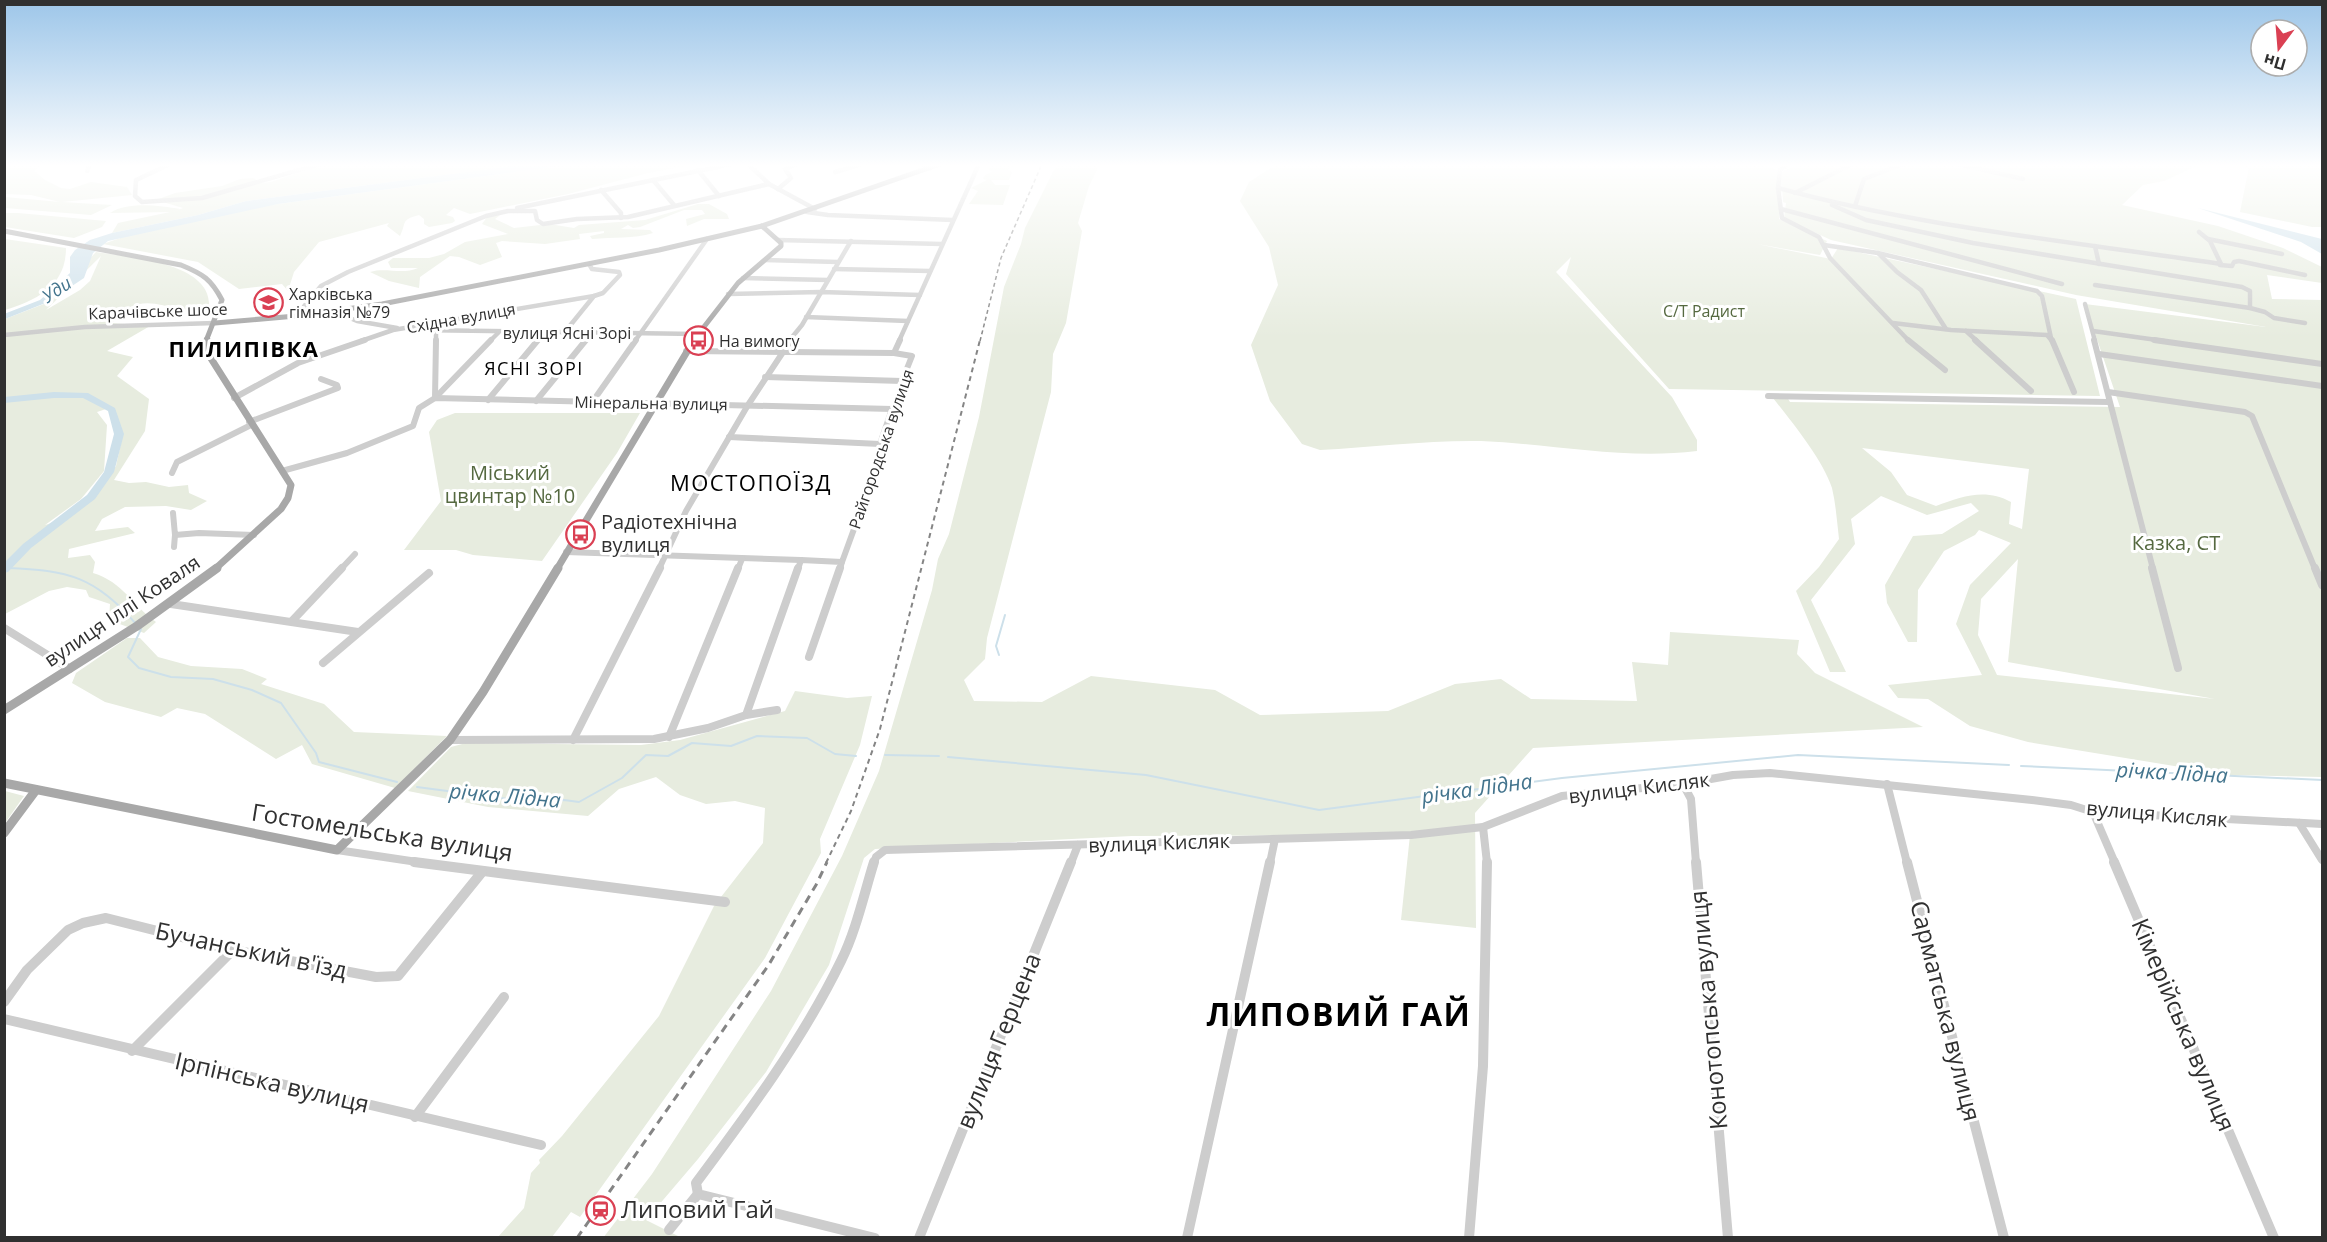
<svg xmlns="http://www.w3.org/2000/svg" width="2327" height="1242" font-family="'Open Sans',sans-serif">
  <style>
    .green { fill: #e7ecdf; fill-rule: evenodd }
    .water { fill: #cde0ea }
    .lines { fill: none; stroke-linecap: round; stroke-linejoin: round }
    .stream { stroke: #cde0ea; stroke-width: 2 }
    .river { fill: #cde0ea; fill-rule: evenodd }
    .minor-far3 { stroke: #cdcdcd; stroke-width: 4.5 }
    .minor-far2 { stroke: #cdcdcd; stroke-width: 6 }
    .minor-far1 { stroke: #cdcdcd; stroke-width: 8 }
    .minor { stroke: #cdcdcd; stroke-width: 10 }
    .major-far2 { stroke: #a8a8a8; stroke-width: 5 }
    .major-far1 { stroke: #a8a8a8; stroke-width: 7 }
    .major { stroke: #a8a8a8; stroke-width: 9 }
    .rail-far2 { stroke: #858585; stroke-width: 1.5; stroke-dasharray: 4 3; stroke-linecap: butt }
    .rail-far1 { stroke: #858585; stroke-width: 2; stroke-dasharray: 5 4; stroke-linecap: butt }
    .rail { stroke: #858585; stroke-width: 3; stroke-dasharray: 8 6; stroke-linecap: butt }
    .labels { text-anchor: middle; stroke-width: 6; stroke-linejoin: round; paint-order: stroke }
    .far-poi-label { font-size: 16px; fill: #303030; stroke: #fff; text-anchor: start }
    .far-street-label { font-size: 16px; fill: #303030; stroke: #fff }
    .far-park-label { font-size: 16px; fill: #556940; stroke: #fff }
    .far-water-label { font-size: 18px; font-style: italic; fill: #43748d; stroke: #fff }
    .far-quarter-label { font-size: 18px; letter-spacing: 1.5px; fill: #000; stroke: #fff }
    .park-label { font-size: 20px; fill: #556940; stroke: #fff }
    .poi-label { font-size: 20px; fill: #303030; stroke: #fff; text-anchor: start }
    .street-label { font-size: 20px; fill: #303030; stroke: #fff }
    .water-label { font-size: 21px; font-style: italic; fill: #43748d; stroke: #fff }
    .far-district-label { font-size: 22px; font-weight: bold; letter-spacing: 1.5px; fill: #000; stroke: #fff }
    .quarter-label { font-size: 22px; letter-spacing: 1.5px; fill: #000; stroke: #fff }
    .near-street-label { font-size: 24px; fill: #303030; stroke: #fff }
    .near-poi-label { font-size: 24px; fill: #303030; stroke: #fff; text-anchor: start }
    .near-district-label { font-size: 32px; font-weight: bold; letter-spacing: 1.5px; fill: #000; stroke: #fff }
  </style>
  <rect width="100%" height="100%" fill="#fff"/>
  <g class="green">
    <polygon points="4,164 45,164 34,171 45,180 61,188 70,189 91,182 127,187 132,195 62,202 112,205 91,215 5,208 5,197 60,202 31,195 5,194"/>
    <path d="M324 164H527L246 201 198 215 112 233 118 223 170 212 110 213C128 201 160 206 180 209L173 212 183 208 156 200 175 193 222 186 240 179 253 178 262 183 271 182Z"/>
    <path d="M574 164H698L648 173 568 194 470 214 454 208 446 215 453 217 455 221 452 223 429 227 424 224V219L419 215C400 220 407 222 400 236L387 226 389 223 319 242 294 272 288 291 282 284 239 289 198 262 103 244 126 236 242 209Z"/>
    <polygon points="988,164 1020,164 1008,169 1012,172 1009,180 991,180 995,185 1010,185 1003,205 969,204 978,191 971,188 987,180 983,179 985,175 992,172 988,169 991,166"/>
    <polygon points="1057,164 1100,164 1089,186 1078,223 1082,231 1066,323 1053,354 1051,392 987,638 985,659 964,680 974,701 1042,702 1091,676 1215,690 1260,715 1388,711 1455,684 1501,679 1531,699 1637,701 1632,662 1668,665 1670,632 1799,640 1797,654 1815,673 1923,727 1533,748 1475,813 1476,928 1401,920 1410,835 1132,836 875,849 864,858 829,965 766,1072 698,1159 646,1220 680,1237 603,1238 652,1174 771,991 842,856 879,771 932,590 938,559 949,534 979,417 1004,287 1021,244 1025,228"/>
    <path d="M1277 164H1763L1782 172 1798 164H2201L2164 181 2143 185 2122 205 2218 226 2283 248 2322 267V283L2267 275 2272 299 2322 300V777L2229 775 2028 742 1970 726 1928 699 1898 698 1888 685 1982 675 1956 624 1970 585 2011 543 1979 530 1975 535 1944 551 1918 590 1917 642H1908L1887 603 1885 585 1913 536 1942 534 1979 511 1971 503 1927 515 1881 496 1851 519 1855 544 1811 600 1846 672H1830L1796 591 1819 567 1839 539C1837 522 1836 505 1832 488 1823 460 1791 421 1773 398L1787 397 1790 402 2120 407 2085 304 2266 327 2076 295 1831 240 1784 218 1786 203 1783 202 1782 184 1779 219 1827 241 1820 255 1757 244 1831 259 1838 248 2076 299 2100 396 1669 389 1566 274 1571 257 1556 272 1672 397 1697 440V451C1625 460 1553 444 1481 441 1430 440 1372 447 1320 450L1302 444 1270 401 1251 345 1278 285 1269 247 1240 201 1249 182ZM1862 448 2029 469 2022 529 2009 524 2011 502C1986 488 1962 496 1936 506L1907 495 1891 472ZM2018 559 2008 662 2215 699 1997 675 1978 635 1981 599Z"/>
    <polygon points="2229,164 2322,164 2322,227 2312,227 2240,212 2249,167 2232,166"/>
    <path d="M698 204H709L727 214 729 219H704L687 226 686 219 705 214 702 210H684L640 227 633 228 628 225 621 229 650 230 653 233C633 239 613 237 592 239L590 236 604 233V231L579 234 580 239 545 244 502 241 496 243 502 257 480 265 459 257 450 256 420 277 419 288 389 281 370 272C386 267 402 275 418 268H391L388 262 393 258H429L444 254 465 242 508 234 482 224 487 217 500 215 495 219 514 228 549 224 574 228 579 225 645 220Z"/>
    <polygon points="4,213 18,213 106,221 102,227 74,238 5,227"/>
    <path d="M5 239 66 248C66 286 37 300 5 310Z"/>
    <path d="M96 252C127 257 213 262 209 307L182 310 181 307 180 310C152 301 132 297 112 323L150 326 107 351 133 357 117 376 149 399 145 431 114 480 129 483 146 482 169 487 188 485 189 493 207 501 191 510 166 506 125 507 102 519 95 531 128 527 135 533 69 549 68 558 90 555 95 562 93 573C123 582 132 605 156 622L144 633 109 620 110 604 89 597 86 590 67 587 49 591 5 614V573L31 546 94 498 116 466 122 438 112 407 97 412 107 425 104 471 81 499 45 525 58 521 23 548 5 567V401L9 402 19 399 5 397V319L49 302ZM101 256 90 281 80 290 46 310Z"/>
    <polygon points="455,413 640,413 617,453 542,561 473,555 456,550 404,550 441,501 429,432 437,420"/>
    <polygon points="127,638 140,638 158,657 191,666 242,669 267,679 261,684 324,704 354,732 447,736 395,788 312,764 302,745 276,759 205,714 177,708 161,717 105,702 72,683 76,673"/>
    <polygon points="795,691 847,698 872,696 860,745 820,839 821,853 765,958 580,1217 571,1212 552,1237 498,1237 524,1208 531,1173 540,1163 539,1160 562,1136 659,1016 714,906 763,843 765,808 735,801 706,804 680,795 656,777 619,789 588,816 488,807 408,791 451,747 466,743 641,745 680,740 785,711"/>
    <polygon points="5,791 24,796 5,823 4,791"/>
  </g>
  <g class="water">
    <polygon points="527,164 575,164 278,204 108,241 93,253 84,278 48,302 5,319 4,314 40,300 70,273 70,257 75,250 90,240 112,233 198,215 246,201"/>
    <polygon points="2198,208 2322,239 2322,254 2301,242"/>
  </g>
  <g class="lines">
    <g class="stream">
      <path d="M7 568C68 570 96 577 136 624"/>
      <polyline points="141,629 128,657 139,668 171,677 213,679 252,690 281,703 316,753 319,762 397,782"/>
      <polyline points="999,655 996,646 1005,615"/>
      <polyline points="885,755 939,756"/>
      <polyline points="948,757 1146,775 1319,810 1562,778 1798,755 2009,765"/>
      <polyline points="2021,766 2322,780"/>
      <polyline points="417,787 531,802 564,800 579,802 622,778 646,755 668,756 692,743 731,746 757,736 807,738 835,754 856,756"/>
    </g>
    <polygon class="river" points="54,392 88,393 115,408 124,434 114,472 95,499 31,548 8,572 4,573 4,563 23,544 87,495 104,472 114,434 108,411 83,398 54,398 4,403 4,397"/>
    <g class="minor-far3">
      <polyline points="170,164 136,180 135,196 142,202 202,198 320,164"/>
      <polyline points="748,164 769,184 815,209"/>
      <polyline points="922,164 930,168"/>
      <polyline points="1788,164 1780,170 1778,188 1782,218 1819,237 1830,258 1909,341"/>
      <polyline points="1958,164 2023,179"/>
      <polyline points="698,170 719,196"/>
      <polyline points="87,171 90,164"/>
      <polyline points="835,172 863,164"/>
      <polyline points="653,180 674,205"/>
      <path d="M1778 188C1919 227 2076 242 2221 264L2210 241 2199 232"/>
      <polyline points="778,189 791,178 785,169 797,164"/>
      <polyline points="601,190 621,213 621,218"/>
      <polyline points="1795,193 1852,164"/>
      <polyline points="1832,205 1866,220 1973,243 2242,287 2250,291 2250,308"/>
      <polyline points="1855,206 1864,179 1903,164"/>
      <polyline points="517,208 732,164"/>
      <polyline points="1781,209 2062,284"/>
      <polyline points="807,212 828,215 953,220"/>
      <polyline points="2208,239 2282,254"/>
      <polyline points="778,240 942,244"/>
      <polyline points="1824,245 1878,253 1897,272 1921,290 1946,329"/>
      <polyline points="2095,246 2099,264"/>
      <polyline points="1878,253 2037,291 2042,296 2051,338"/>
      <polyline points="765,260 838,262"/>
      <polyline points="2220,265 2232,266 2234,262 2239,261 2305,275"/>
      <polyline points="834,269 930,271"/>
      <polyline points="743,278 828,280"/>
      <polyline points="2095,285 2250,308 2265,312 2274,318 2305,323"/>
      <polyline points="728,294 821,292 920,295"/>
      <polyline points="2085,304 2095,341"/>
      <polyline points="333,311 357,321 397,328"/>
      <polyline points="296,316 321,286 348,272 486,216 508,211 535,211 537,220 543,224 577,219 628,217 769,184"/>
      <polyline points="806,317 908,321"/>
      <polyline points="1893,323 1951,330 2047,335 2052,341"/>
      <polyline points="414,330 697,334"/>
      <polyline points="1966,331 1977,341"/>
      <polyline points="2093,331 2164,341"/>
      <polyline points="564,333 594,296 603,293 620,275 619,272 592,269 589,264"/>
      <polyline points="4,335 85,327 215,323"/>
      <polyline points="361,341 393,330 594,296"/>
      <polyline points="436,341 436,332"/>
      <polyline points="490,341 498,333"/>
      <polyline points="537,341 544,333"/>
      <polyline points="584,341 591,333"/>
      <polyline points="635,341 707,239"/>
      <polyline points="789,341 802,325 851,241"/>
      <polyline points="899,341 979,164"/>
    </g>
    <g class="minor-far2">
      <polyline points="1908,340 1945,370"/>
      <polyline points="1975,340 2031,391"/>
      <polyline points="2052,340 2074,392"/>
      <polyline points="2094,340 2153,569"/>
      <polyline points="2154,340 2322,364"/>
      <polyline points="686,351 894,353"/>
      <polyline points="2099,354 2322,386"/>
      <polyline points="765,377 902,381"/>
      <polyline points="2108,392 2245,412 2252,416 2315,569"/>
      <polyline points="1768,396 2109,402"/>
      <polyline points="234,398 298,363 365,340"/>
      <polyline points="435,398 491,340"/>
      <polyline points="435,398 436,340"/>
      <polyline points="488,400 538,340"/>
      <polyline points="536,401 586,340"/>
      <polyline points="593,401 636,340"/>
      <polyline points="249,422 338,388 337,385 321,379"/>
      <polyline points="729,437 880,444"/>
      <polyline points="282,471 347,453 413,426 419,408 435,398 892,409"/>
      <polyline points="172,473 177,462 251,425"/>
      <polyline points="173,513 175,535 199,533 254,535"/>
      <polyline points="174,547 175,535"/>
      <polyline points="566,552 801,560"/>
      <polyline points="341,569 355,554"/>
      <polyline points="659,569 686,511 748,405 791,340"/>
      <polyline points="738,569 742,559"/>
      <polyline points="798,569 801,560 842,562 874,474 880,444 892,409 903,393 902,381 912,356 894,353 900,340"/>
      <polyline points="840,569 842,562"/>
    </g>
    <g class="minor-far1">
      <polyline points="2152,568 2178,668"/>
      <polyline points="2315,568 2322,585"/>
      <polyline points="171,604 358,632"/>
      <polyline points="292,621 342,568"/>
      <polyline points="4,628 70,669"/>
      <polyline points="809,657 840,568"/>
      <polyline points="323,663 429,573"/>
      <polyline points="746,715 798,568"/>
      <polyline points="669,737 738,568"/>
      <polyline points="450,740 654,739 708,728 746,715 777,710"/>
      <polyline points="573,740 660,568"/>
      <polyline points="1683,784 1691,799 1696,863"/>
      <polyline points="1887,784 1907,863"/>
      <polyline points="2093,812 2115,863"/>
      <polyline points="2299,823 2322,860"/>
      <polyline points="1483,827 1487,863"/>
      <polyline points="337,850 424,863"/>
      <polyline points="874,863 876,857 885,850 1411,835 1483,827 1562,796 1683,784 1733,775 1770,773 2032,800 2071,805 2093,812 2322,824"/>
      <polyline points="1071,863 1078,845"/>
      <polyline points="1270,863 1275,839"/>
    </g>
    <g class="minor">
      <polyline points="414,862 725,902"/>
      <path d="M874 862C864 894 856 931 841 961 802 1041 749 1112 696 1183L698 1194 875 1238"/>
      <polyline points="1696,862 1728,1238"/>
      <polyline points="1907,862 2004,1238"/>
      <polyline points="2114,862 2274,1238"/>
      <polyline points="4,1002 27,970 68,930 83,923 106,918 233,950 376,977 398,976 482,872"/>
      <polyline points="4,1019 541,1145"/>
      <polyline points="132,1051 233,950"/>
      <polyline points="415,1117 504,997"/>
      <polyline points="669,1230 698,1194"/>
      <polyline points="919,1238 1071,862"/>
      <polyline points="1187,1238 1270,862"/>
      <polyline points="1469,1238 1483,1066 1487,862"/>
    </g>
    <g class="major-far2">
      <path d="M4 231 181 265C203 274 211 279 222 300L206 341"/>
      <polyline points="215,323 296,316 382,304 659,250 762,226 940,164"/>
      <polyline points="693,341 738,283 781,246 781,243 762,226"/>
    </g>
    <g class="major-far1">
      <polyline points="207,340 205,349 291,485 288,498 281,509 215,569"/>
      <polyline points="557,569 694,340"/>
    </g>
    <g class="major">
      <polyline points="4,710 137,626 217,568"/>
      <polyline points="4,783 337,850 450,740 483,692 558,568"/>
      <polyline points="4,833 36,790"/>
    </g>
    <polyline class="rail-far2" points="980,341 1001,258 1042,164"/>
    <polyline class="rail-far1" points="826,863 851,811 880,729 980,340"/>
    <polyline class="rail" points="577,1238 768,966 816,885 827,862"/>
  </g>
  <linearGradient id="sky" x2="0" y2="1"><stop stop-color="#9dc6e9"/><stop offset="0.49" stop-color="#fff"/><stop offset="1" stop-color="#fff" stop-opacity="0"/></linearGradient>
  <rect width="2327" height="338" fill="url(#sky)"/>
  <defs>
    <symbol id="school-ring" viewBox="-11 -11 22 22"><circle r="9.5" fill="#fff" stroke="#da4053" stroke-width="1.5"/><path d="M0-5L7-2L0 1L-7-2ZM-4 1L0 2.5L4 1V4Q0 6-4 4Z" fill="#da4053"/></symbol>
    <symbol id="bus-ring" viewBox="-11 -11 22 22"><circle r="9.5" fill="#fff" stroke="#da4053" stroke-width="1.5"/><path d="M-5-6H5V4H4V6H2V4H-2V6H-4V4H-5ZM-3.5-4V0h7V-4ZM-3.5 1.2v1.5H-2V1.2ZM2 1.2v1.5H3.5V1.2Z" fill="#da4053"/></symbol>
    <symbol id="station-ring" viewBox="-11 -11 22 22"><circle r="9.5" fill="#fff" stroke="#da4053" stroke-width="1.5"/><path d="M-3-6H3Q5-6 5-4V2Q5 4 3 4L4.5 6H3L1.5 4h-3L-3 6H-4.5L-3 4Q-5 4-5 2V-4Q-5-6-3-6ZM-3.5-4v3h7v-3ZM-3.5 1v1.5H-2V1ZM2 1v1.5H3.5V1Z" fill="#da4053"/></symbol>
  </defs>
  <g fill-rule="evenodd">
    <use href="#school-ring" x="252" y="286" width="33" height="33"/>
    <use href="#bus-ring" x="682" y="324" width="33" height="33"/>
    <use href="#bus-ring" x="564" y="518" width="33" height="33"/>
    <use href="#station-ring" x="584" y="1194" width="33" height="33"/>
  </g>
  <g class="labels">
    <g class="far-poi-label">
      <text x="289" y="300">Харківська<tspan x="289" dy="18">гімназія №79</tspan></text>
      <text x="719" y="347">На вимогу</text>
    </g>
    <g class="far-street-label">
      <text transform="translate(158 311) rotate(-2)" y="6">Карачівське шосе</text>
      <text transform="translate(461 318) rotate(-10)" y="6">Східна вулиця</text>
      <text x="567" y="339">вулиця Ясні Зорі</text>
      <text transform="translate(651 403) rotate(1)" y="6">Мінеральна вулиця</text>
      <text transform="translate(881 449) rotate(-71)" y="6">Райгородська вулиця</text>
    </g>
    <g class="far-park-label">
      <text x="1704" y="317">С/Т Радист</text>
    </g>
    <g class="far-water-label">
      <text transform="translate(57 290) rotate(-34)" y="6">Уди</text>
    </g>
    <g class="far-quarter-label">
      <text x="534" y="375">ЯСНІ ЗОРІ</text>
    </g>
    <g class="park-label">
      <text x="510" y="480">Міський<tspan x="510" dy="23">цвинтар №10</tspan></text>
      <text x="2176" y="550">Казка, СТ</text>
    </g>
    <g class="poi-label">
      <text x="601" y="529">Радіотехнічна<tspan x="601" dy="23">вулиця</tspan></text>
    </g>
    <g class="street-label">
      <text transform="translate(122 611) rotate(-34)" y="7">вулиця Іллі Коваля</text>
      <text transform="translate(1639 788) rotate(-7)" y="7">вулиця Кисляк</text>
      <text transform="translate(2157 814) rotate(5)" y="7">вулиця Кисляк</text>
      <text transform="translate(1159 843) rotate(-2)" y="7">вулиця Кисляк</text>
    </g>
    <g class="water-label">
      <text transform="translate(2172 773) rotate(3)" y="7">річка Лідна</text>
      <text transform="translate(1477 789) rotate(-8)" y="7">річка Лідна</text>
      <text transform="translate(505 796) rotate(5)" y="7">річка Лідна</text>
    </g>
    <g class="far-district-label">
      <text x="244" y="357">ПИЛИПІВКА</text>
    </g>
    <g class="quarter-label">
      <text x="751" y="491">МОСТОПОЇЗД</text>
    </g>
    <g class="near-street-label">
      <text transform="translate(382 833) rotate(9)" y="8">Гостомельська вулиця</text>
      <text transform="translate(251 951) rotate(12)" y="8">Бучанський в'їзд</text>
      <text transform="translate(1709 1010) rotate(-95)" y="8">Конотопська вулиця</text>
      <text transform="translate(1945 1011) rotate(76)" y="8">Сарматська вулиця</text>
      <text transform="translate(2183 1025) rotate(67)" y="8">Кімерійська вулиця</text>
      <text transform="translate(999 1041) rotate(-68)" y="8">вулиця Герцена</text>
      <text transform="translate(272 1083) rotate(13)" y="8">Ірпінська вулиця</text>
    </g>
    <g class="near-poi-label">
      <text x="621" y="1218">Липовий Гай</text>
    </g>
    <g class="near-district-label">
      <text x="1339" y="1026">ЛИПОВИЙ ГАЙ</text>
    </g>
  </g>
  <rect width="2327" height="1242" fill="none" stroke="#303030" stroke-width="12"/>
  <g transform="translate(2279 48) rotate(196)"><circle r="28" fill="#ffffff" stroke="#acacac" stroke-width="1.5"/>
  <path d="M0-4.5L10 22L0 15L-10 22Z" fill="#da4053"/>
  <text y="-9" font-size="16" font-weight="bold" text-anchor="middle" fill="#303030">Пн</text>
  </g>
</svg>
